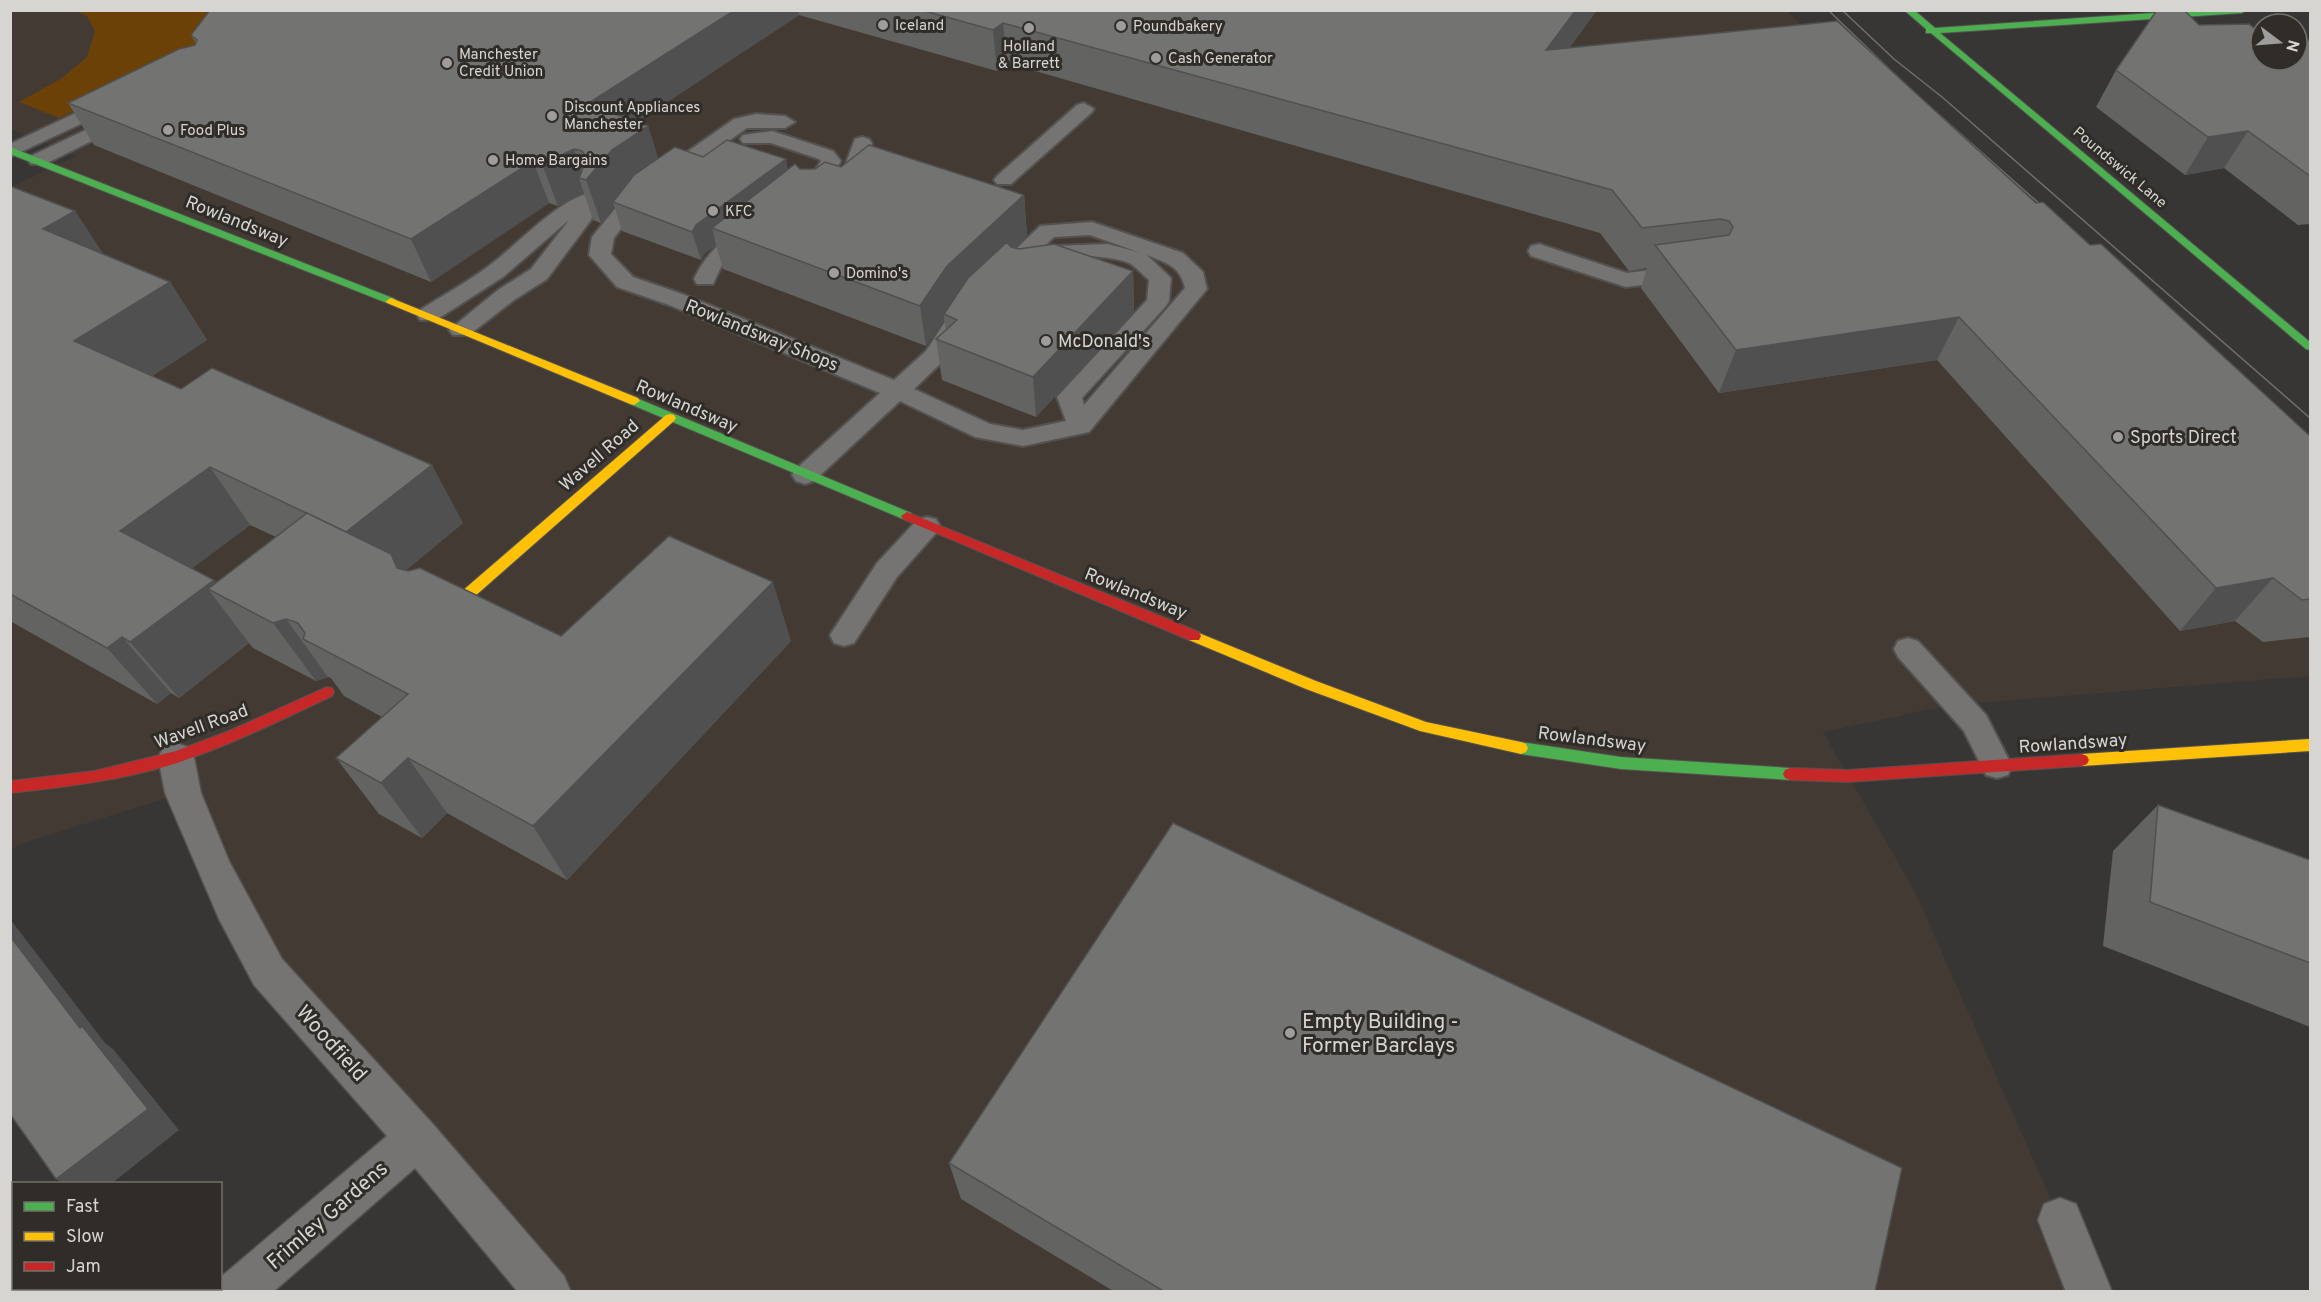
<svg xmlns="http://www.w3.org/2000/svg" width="2321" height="1302" font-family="Overpass,sans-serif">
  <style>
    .built { fill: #433b33 }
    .green { fill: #6c4107 }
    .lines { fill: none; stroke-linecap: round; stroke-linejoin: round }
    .lane-casing { stroke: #545250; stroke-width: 4 }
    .street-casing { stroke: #545250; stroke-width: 3 }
    .fast-casing { stroke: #545250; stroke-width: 2 }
    .slow-casing { stroke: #545250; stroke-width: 2 }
    .jam-casing { stroke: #545250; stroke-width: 2 }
    .lane { fill: #767472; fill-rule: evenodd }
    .street { fill: #767472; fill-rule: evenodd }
    .fast { fill: #4caf50; fill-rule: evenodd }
    .slow { fill: #ffc107; fill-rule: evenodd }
    .jam { fill: #c62828; fill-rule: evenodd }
    .tram { stroke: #6f6e6d; stroke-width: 1.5 }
    .wall { fill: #636362; fill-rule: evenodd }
    .shaded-wall { fill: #505050 }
    .building { fill: #737372; stroke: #505050; stroke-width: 1.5 }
    .poi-dot { fill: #9f9d9b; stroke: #302c28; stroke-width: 2 }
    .labels { text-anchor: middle; stroke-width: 6; stroke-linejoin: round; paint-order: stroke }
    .far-poi-label { font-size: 15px; fill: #d7d5d2; stroke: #302c28; text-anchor: start }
    .far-street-label { font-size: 15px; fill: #d7d5d2; stroke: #302c28 }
    .street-label { font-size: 18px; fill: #d7d5d2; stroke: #302c28 }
    .poi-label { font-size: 18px; fill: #d7d5d2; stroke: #302c28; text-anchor: start }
    .near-poi-label { font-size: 21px; fill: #d7d5d2; stroke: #302c28; text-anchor: start }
    .near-street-label { font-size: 21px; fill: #d7d5d2; stroke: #302c28 }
  </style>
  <rect width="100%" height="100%" fill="#383634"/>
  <polygon class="built" points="11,11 1787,11 2310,504 2310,676 1950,705 1823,732 1915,892 2060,1220 2089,1291 548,1291 268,972 183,793 20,844 11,851 11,187 77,156 11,129"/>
  <polygon class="green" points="76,11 220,11 195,51 59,118 19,102 62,78 87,57 95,31 87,16"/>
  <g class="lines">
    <defs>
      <g id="lane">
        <polygon points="112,96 122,102 119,106 10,157 10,144"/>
        <polygon points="1084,103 1094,109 1091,113 1011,184 997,184 994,180 997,176 1077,105"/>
        <path d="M756 114 785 116 795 122 785 128H747L641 202 614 238 611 254 633 277 685 295 894 380 926 351 950 314H966L969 319 943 361 914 389 990 424 1023 430 1066 421 1057 397 1147 300 1149 280C1143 275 1137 268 1131 264 1118 257 1074 253 1061 260 1049 266 1047 274 1032 271L1029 266 1048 248 1056 246 1108 244 1141 253 1090 235 1054 237 1011 279H995L992 274 995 269 1040 226 1092 222 1183 253 1203 272 1207 289 1089 432 1023 446 975 437 900 401 814 481 805 484 796 481 792 475 796 469 880 393 669 305 617 287 589 255 592 237 627 194 734 119ZM1147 255C1167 263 1180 266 1185 288L1084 405 1082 398 1166 306 1169 301 1171 278Z"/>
        <polygon points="113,117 120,119 123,123 120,127 45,164 31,164 28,160 31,156"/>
        <path d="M772 131 833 151 841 161C831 177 819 201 797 195L794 191 811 176 821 161 819 159 771 143H743L740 139 743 135Z"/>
        <polygon points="862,137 869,139 872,143 863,170 846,188 832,188 829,184 844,168 855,139"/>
        <path d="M589 193 596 195 599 199 591 220 547 279 514 300 469 335H453L449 330 498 290 531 269 569 220 503 277 436 320H420L417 315 420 310C443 295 468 282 490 265 518 244 557 201 589 193Z"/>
        <path d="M749 228 757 229 760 234 757 239 723 263 713 284H697L694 279C704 257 724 234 749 228Z"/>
        <polygon points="1539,244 1627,273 1682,266 1690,268 1693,273 1690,278 1682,280 1626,287 1531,256 1528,251 1531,246"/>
        <polygon points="927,517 936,519 940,526 936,533 897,577 854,643 844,646 834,643 830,635 877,563 918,519"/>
        <polygon points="1908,638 1918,641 1986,715 2012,766 2008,775 1997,778 1986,775 1964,731 1898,657 1894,649 1898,641"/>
      </g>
      <g id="street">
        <polygon points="176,743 188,747 194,757 201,793 229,861 282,959 432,1123 564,1276 571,1292 518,1292 415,1168 273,1292 215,1292 220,1288 222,1276 387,1136 254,985 219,919 165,793 158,757 164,747"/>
        <polygon points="2060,1198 2076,1204 2112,1292 2066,1292 2038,1220 2044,1204"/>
      </g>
      <g id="fast">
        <polygon points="1904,10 1914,10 1935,28 2197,10 2246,10 2242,13 1940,33 2310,342 2310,350 2306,349 1931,33 1926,33 1926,29"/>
        <polygon points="10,147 395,299 396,301 395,303 387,303 10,154"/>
        <polygon points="634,397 911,513 913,516 907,520 903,519 630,404 630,398"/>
        <polygon points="1521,742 1621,757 1790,768 1795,770 1797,774 1795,778 1790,780 1621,769 1521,754 1516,752 1514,748 1516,744"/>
      </g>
      <g id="slow">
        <polygon points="391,298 638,398 640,401 634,405 630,404 387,303 386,301"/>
        <polygon points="670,414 674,415 676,418 674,421 449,619 439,619 437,615 439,611 666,415"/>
        <polygon points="1194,631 1316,681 1426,722 1521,742 1526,744 1528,748 1526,752 1521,754 1420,731 1306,689 1189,640 1187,636"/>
        <polygon points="2310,739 2310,751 2082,766 2077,764 2075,760 2077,756 2082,754"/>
      </g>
      <g id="jam">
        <polygon points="907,512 1199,632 1201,636 1199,640 1189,640 903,519 901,516"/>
        <path d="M327 687 332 688 334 692 332 696C281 720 231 745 177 763 123 780 67 787 10 793V781L94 771 176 751 229 731Z"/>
        <polygon points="2082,754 2087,756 2089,760 2087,764 2082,766 1848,782 1790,780 1785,778 1783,774 1785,770 1790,768 1848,770"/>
      </g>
    </defs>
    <use href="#lane" class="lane-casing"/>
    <use href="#street" class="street-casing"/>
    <use href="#fast" class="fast-casing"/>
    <use href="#slow" class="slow-casing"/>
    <use href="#jam" class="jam-casing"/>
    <use href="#lane" class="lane"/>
    <use href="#street" class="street"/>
    <use href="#fast" class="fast"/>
    <use href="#slow" class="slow"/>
    <use href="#jam" class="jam"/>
    <g class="tram">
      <polyline points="1828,10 1905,84"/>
      <polyline points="1842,10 1894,59 1942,97 2310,418"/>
      <polyline points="1943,118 2051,214"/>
    </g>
  </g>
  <g class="wall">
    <polygon points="210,10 1597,10 1569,48 2036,203 2090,245 2310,436 2310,637 2263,642 2235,621 2180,631 1937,360 1719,393 1641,288 1647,268 1629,271 1600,233 1007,63 997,71 799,15 637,122 648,126 658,159 703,157 788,170 815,169 841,167 1024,195 1027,235 1014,248 1133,271 1134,311 1036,417 942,380 936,339 946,330 944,319 926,346 723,269 716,245 705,253 701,260 622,231 614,206 601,223 593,220 584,193 558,206 549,203 431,282 94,145 68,103 195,45 196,44 191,35"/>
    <polygon points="2199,25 2261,60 2310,40 2310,224 2298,225 2224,168 2185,175 2096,107 2116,70"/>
    <path d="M10 186 75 211 103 254 170 282 207 340 152 376 463 523 406 570 561 636 791 641 567 880 447 813 422 838 379 814 336 758 382 717 344 696 331 678 328 677 316 681 253 648 249 643 179 698 171 693 157 704 10 621ZM250 525 276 537 216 583 192 568Z"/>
    <polygon points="2158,805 2310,860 2310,1027 2103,946 2113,851"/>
    <polygon points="949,1163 1875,1292 1115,1292 961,1199"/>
  </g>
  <g class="shaded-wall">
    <polygon points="735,10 798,10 799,15 601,146 587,104"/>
    <polygon points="1576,10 1597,10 1537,91 1546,50"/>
    <polygon points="1003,23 1007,63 997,71 993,30"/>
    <polygon points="648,126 661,167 613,202 614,206 601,223 586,180 612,150"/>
    <polygon points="2248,131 2224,168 2185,175 2208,137"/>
    <polygon points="574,149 584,180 579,178 584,193 558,206 542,164"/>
    <polygon points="786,159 792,188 712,228 716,245 705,253 701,260 692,232 696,225"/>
    <polygon points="533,161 549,203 431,282 411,239"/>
    <polygon points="1024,195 1027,235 944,314 944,319 926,346 920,306 947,266"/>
    <polygon points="75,211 113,269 43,229"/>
    <polygon points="1133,271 1134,311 1036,417 1033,377"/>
    <polygon points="170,282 207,340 116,399 74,341"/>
    <polygon points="1959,317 1937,360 1719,393 1736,350"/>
    <polygon points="432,465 463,523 403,573 346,532"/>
    <polygon points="210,467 250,525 166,588 120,531"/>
    <polygon points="2273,578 2235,621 2180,631 2216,588"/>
    <polygon points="214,580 230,601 208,589 249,643 179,698 130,642"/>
    <polygon points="773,582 791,641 567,880 533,826"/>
    <polygon points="286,619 328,677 316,681 273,623"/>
    <polygon points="122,637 171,693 157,704 107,648"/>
    <polygon points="408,758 447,813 422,838 381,783"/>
    <polygon points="10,919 105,1043 113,1049 179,1130 111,1184 63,1184 56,1179 10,936"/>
    <polygon points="46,1288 74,1288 76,1292 43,1292"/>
  </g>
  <g class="building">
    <polygon points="210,10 735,10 587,104 648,126 612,150 586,180 579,178 587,158 582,151 574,149 542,164 533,161 411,239 68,103 179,49 195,45 197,40 191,35"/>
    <polygon points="921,10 1576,10 1546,50 1837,21 2036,203 2043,202 2090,245 2101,244 2310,436 2310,599 2302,600 2273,578 2216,588 1959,317 1736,350 1655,245 1729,235 1733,227 1729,221 1720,219 1642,228 1612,190 1003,23 993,30"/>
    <polygon points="2157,10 2184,10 2199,25 2249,24 2261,34 2261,60 2297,60 2297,41 2310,40 2310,176 2248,131 2208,137 2116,70"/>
    <polygon points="727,140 786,159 696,225 692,232 613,202 634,175 675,147 703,157"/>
    <polygon points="869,145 1024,195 947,266 920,306 712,228 795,164 800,169 815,169 825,162 841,167"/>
    <polygon points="10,186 75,211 43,229 170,282 74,341 181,389 212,368 432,465 346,532 210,467 120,531 214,580 130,642 122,637 107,648 10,594"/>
    <polygon points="1007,242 1011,247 1019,249 1054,244 1133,271 1033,377 936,339 957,320 944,314 968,278"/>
    <polygon points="307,513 391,554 397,568 408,571 420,568 561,636 669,536 773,582 533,826 408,758 381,783 336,758 408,694 303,639 305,633 298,623 286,619 273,623 208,589"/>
    <polygon points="2158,805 2310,860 2310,963 2150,902"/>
    <polygon points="1173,823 1902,1168 1875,1292 1165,1292 949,1163"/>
    <polygon points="10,936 80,1028 82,1026 148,1109 56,1179 10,1114"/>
    <polygon points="10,1227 14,1232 14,1288 46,1288 43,1292 10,1292"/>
  </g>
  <g class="poi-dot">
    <circle cx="883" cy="25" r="6"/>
    <circle cx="1121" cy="26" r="6"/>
    <circle cx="1029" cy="28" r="6"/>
    <circle cx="1156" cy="58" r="6"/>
    <circle cx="447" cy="63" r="6"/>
    <circle cx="552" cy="116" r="6"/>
    <circle cx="168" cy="130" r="6"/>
    <circle cx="493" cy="160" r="6"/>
    <circle cx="713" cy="211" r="6"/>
    <circle cx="834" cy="273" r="6"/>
    <circle cx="1046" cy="341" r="6"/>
    <circle cx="2118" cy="437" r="6"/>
    <circle cx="1290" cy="1033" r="6"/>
  </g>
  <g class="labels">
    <g class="far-poi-label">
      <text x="895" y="30">Iceland</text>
      <text x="1133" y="31">Poundbakery</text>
      <text x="1029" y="51" text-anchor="middle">Holland<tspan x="1029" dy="17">&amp; Barrett</tspan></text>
      <text x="459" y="59">Manchester<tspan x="459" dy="17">Credit Union</tspan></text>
      <text x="1168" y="63">Cash Generator</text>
      <text x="564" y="112">Discount Appliances<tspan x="564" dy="17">Manchester</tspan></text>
      <text x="180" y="135">Food Plus</text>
      <text x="505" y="165">Home Bargains</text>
      <text x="725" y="216">KFC</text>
      <text x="846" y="278">Domino's</text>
    </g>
    <g class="far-street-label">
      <text transform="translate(2120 167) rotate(40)" y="5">Poundswick Lane</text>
    </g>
    <g class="street-label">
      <text transform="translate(237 221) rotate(22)" y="6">Rowlandsway</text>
      <text transform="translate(762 335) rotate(22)" y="6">Rowlandsway Shops</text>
      <text transform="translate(687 406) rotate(23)" y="6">Rowlandsway</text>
      <text transform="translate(599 455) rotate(-41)" y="6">Wavell Road</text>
      <text transform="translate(1136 593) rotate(22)" y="6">Rowlandsway</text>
      <text transform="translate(201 726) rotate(-20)" y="6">Wavell Road</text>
      <text transform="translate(1592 739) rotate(7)" y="6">Rowlandsway</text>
      <text transform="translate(2073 743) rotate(-4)" y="6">Rowlandsway</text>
    </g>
    <g class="poi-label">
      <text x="1058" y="347">McDonald's</text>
      <text x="2130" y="443">Sports Direct</text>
    </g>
    <g class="near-poi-label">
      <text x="1302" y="1028">Empty Building -<tspan x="1302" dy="24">Former Barclays</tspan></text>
    </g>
    <g class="near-street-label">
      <text transform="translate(332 1043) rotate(48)" y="7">Woodfield</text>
      <text transform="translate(327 1215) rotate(-41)" y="7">Frimley Gardens</text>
    </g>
  </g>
  <rect width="2321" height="1302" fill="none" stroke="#d7d5d2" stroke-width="24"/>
  <rect x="12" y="1182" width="210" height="108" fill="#302c28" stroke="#73706c" stroke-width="1.5"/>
  <rect x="24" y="1202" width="30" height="9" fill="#4caf50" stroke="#73706c" stroke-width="1.5"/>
  <text x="66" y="1212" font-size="18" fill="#d7d5d2">Fast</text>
  <rect x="24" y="1232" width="30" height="9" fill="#ffc107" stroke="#73706c" stroke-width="1.5"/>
  <text x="66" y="1242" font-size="18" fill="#d7d5d2">Slow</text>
  <rect x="24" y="1262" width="30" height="9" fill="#c62828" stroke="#73706c" stroke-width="1.5"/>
  <text x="66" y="1272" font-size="18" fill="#d7d5d2">Jam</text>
  <g transform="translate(2279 42) rotate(106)"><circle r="28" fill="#302c28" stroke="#73706c" stroke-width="1.5"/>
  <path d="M0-4.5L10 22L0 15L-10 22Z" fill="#9f9d9b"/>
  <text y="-9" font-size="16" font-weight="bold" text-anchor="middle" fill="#d7d5d2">N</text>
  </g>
</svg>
